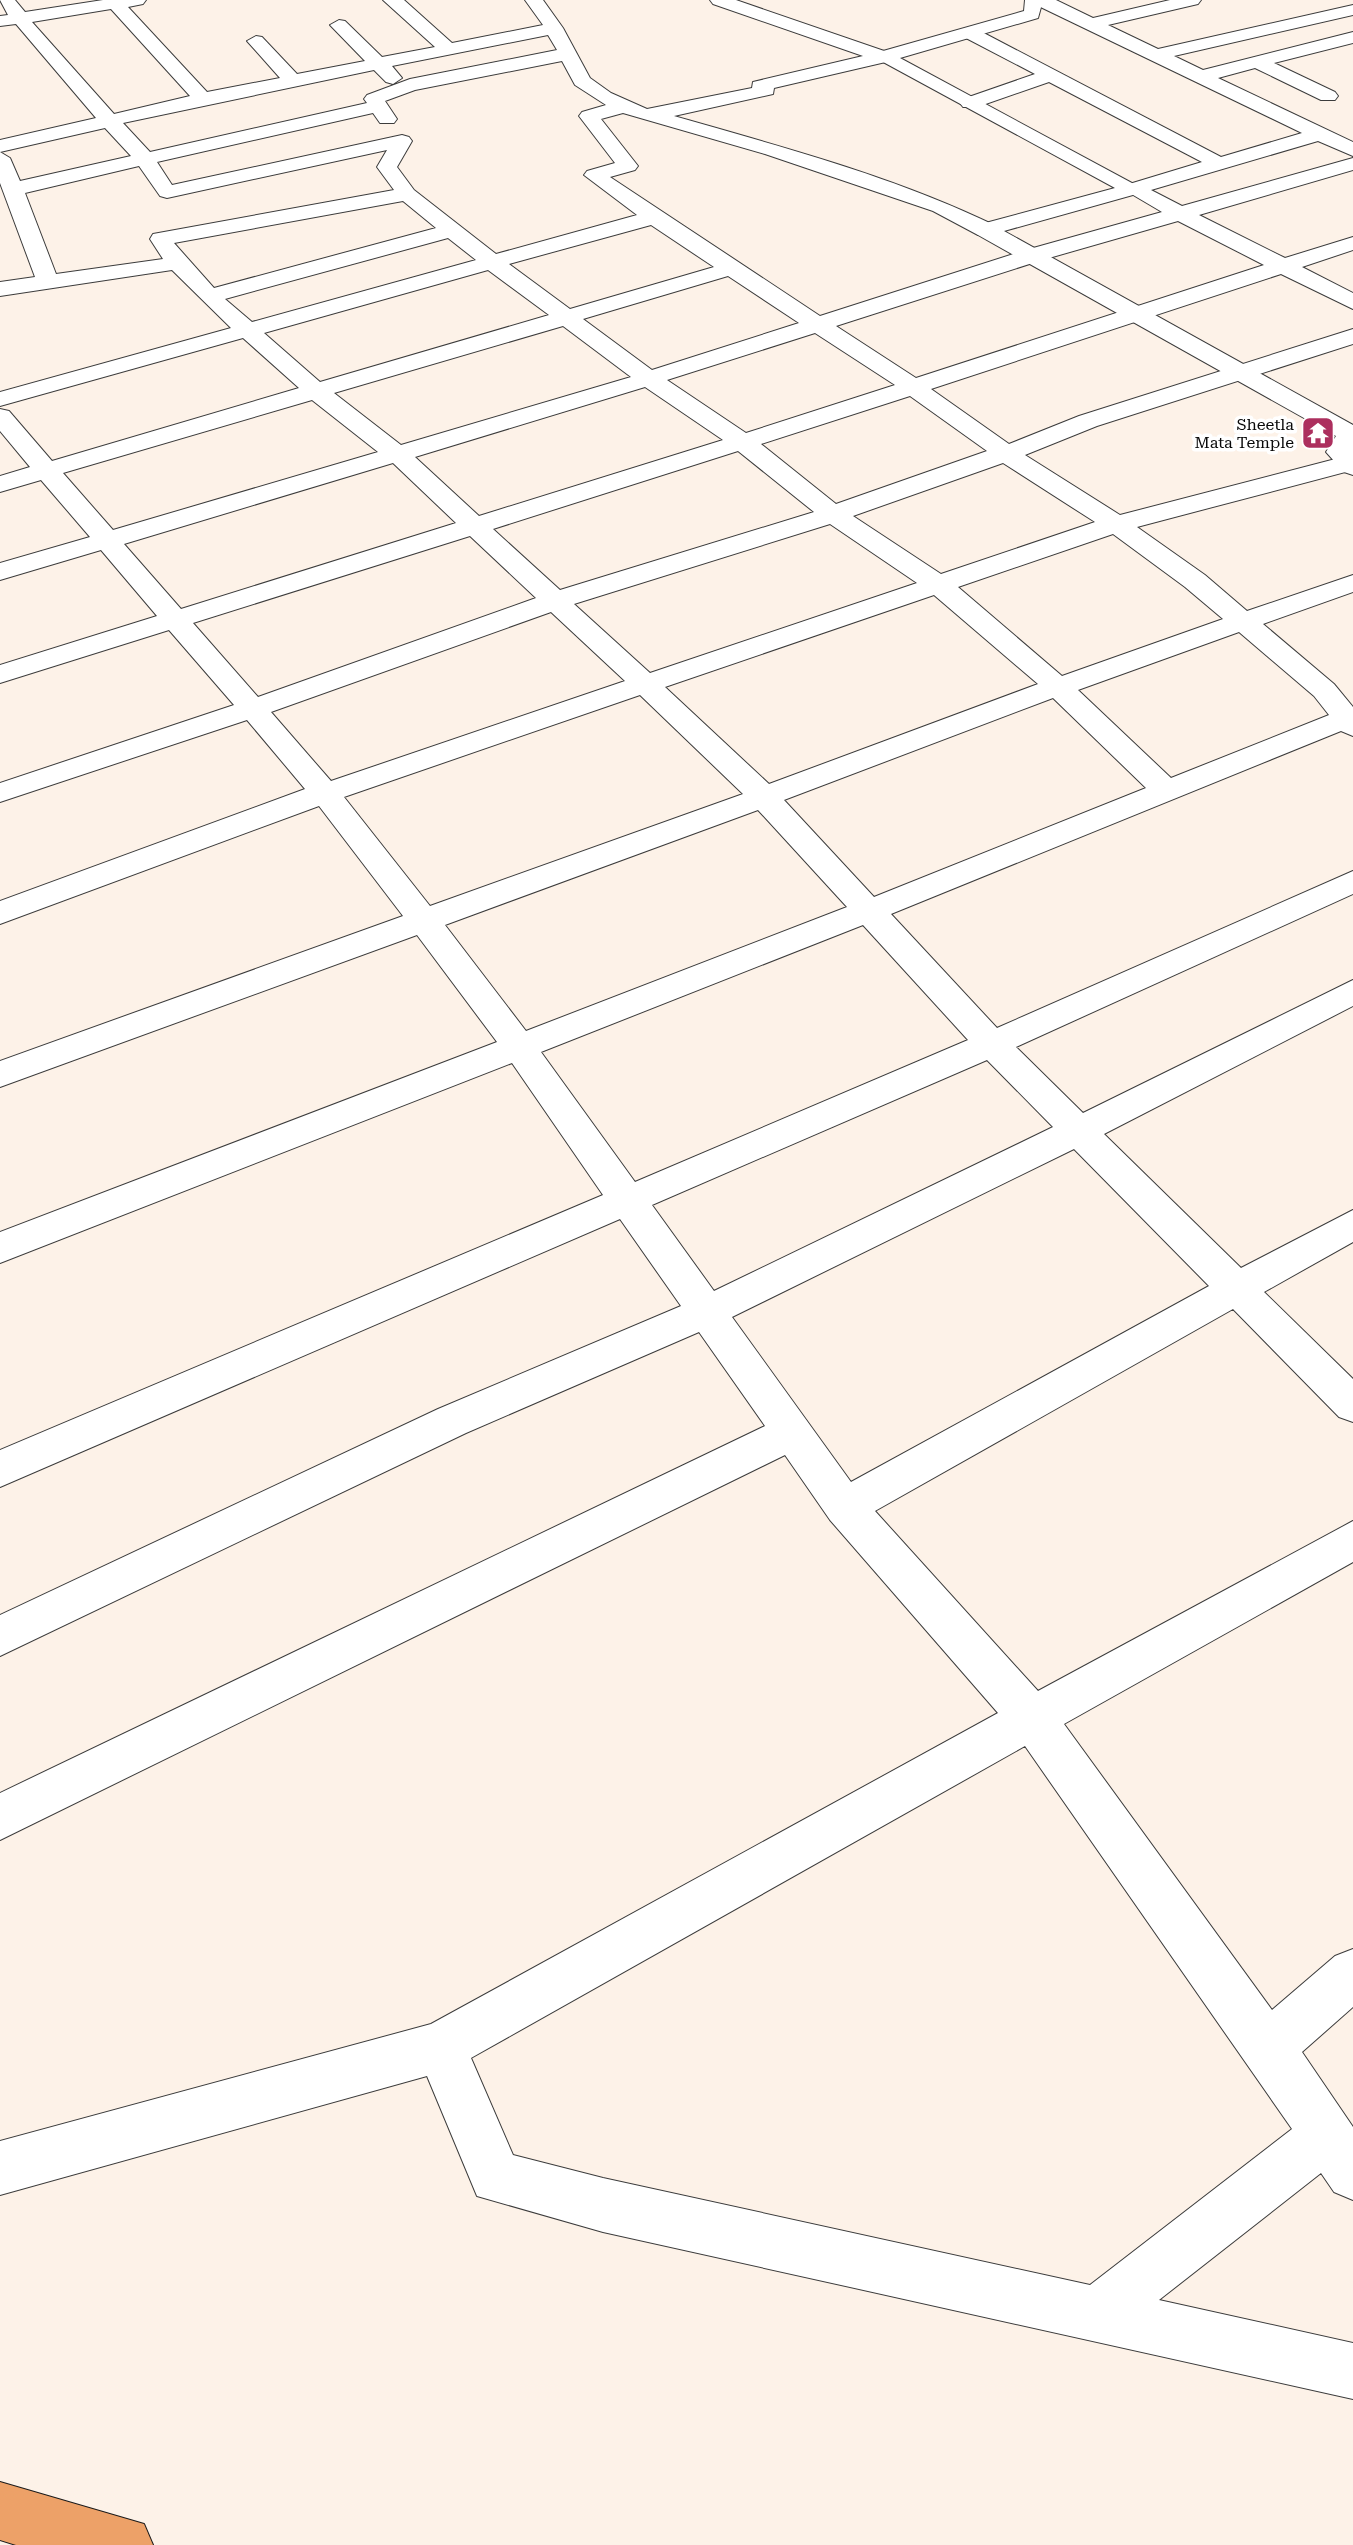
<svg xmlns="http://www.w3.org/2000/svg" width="1353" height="2545" font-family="'Roboto Serif',serif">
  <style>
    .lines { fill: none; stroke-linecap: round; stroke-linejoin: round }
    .minor-casing { stroke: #3c3c3c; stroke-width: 2 }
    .tertiary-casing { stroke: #3c3c3c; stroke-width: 2 }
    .primary-casing { stroke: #1a1a1a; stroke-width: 2 }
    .minor { fill: #fff; fill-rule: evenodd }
    .tertiary { fill: #fff; fill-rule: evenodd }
    .primary { fill: #eda168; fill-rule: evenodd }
    .labels { text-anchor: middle; stroke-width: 7; stroke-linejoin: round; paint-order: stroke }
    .far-poi-label { font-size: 16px; fill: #090909; stroke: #fff; text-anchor: end }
  </style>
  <rect width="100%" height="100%" fill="#fdf2e8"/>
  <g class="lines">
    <defs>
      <path id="minor" d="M0 0H15L25 12 103 0H146L143 4 128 7 207 92 280 78 247 41 256 36 262 37 297 74 365 61 330 25 339 20 345 21 382 57 435 47 383 0H404L452 43 543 25 525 0H543L563 28 590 78 611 93 647 109 752 88 753 82 863 56 713 4 710 0H736L890 53 892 57 890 61 774 88 773 94 674 116C782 147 893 176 994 225L997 230 994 235H978L933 211 765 154 623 113 601 119 638 166 635 170 610 177 820 316 1026 250 1162 212 1123 189 1126 185 1202 162 1049 82 977 107H963L960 103 963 99 1035 74 966 38 963 34 966 30H978L1221 157 1302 133 1026 0H1056L1093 18 1170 0H1201L1198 4 1108 25 1158 49 1353 5V15L1174 56 1203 70 1353 32V43L1274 63 1335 92 1338 96 1335 100H1321L1255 68 1218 78 1353 142V156L1318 141 1151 190 1182 206 1353 158V170L1199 215 1285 258 1353 237V250L1302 267 1353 293V309L1281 274 931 389 1009 444 1079 416 1353 329V344L1097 426 1025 455 1120 515 1347 456 1353 458V470L1137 527 1205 575 1247 611 1353 575V592L1263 624 1334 684 1353 707V736L1341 731 891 914 997 1028 1353 871V894L1016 1047 1083 1113 1353 980V1006L1104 1134 1241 1268 1353 1210V1242L1264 1292 1353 1379V1422L1339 1417 1233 1309 875 1511 1038 1691 1353 1521V1562L1064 1724 1272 2010 1335 1956 1353 1949V2007L1302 2052 1353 2127V2200L1334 2192 1321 2173 1159 2300 1353 2343V2399L603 2232 477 2196 427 2076 0 2195V2141L431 2024 998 1713 830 1520 785 1455 0 1840V1793L765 1426 699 1332 466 1433 0 1656V1615L438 1409 681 1306 620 1219 0 1487V1450L603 1195 512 1063 0 1263V1232L497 1042 417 935 0 1087V1061L403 916 319 806 0 924V901L305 789 247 720 0 802V783L234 705 169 630 0 683V665L157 616 101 550 0 580V563L90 537 41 480 0 492V476L30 467 0 431V409L9 411 52 461 299 388 243 338 0 406V392L231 328 172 270 0 296V282L35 277 0 183V140L96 118 16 24 0 26V16L8 15ZM111 9 190 96 114 114 32 22ZM548 35 557 50 410 79 367 95 364 99 367 103 150 152 123 123 374 70 386 82 393 84 402 78 392 66ZM562 61 575 85 606 105 582 112 579 116 615 163 587 171 584 175 637 215 496 254 414 190 397 167 412 141 409 137 402 135 172 185 157 162 373 113 380 123H394L397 119 385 101 415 90ZM105 128 131 156 20 181 10 158 0 152ZM387 150 377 167 394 190 153 234 150 239 163 259 56 274 25 193 139 166 160 196 167 198ZM403 201 436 228 214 288 174 243ZM1178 221 1264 265 916 378 836 326 1042 260ZM651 225 714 267 570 309 509 264ZM448 238 476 260 252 322 225 299ZM488 270 549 315 320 382 264 333ZM728 276 799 323 652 370 583 319ZM563 326 631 377 401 445 334 393ZM815 333 895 385 746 433 667 380ZM645 387 723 440 479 516 415 457ZM910 396 987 451 836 504 761 444ZM312 400 378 452 113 530 63 473ZM738 451 814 512 560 590 493 529ZM393 463 456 523 181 609 124 544ZM1003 463 1095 522 941 574 853 516ZM830 524 917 583 650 673 574 604ZM1113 534 1185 587 1223 619 1062 676 958 587ZM470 536 536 598 258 697 193 623ZM934 595 1038 684 769 784 665 687ZM551 612 625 681 331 781 271 712ZM1239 632 1314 696 1329 715 1171 778 1078 690ZM640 695 743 794 430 906 344 797ZM1053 698 1146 788 874 897 784 800ZM758 810 847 907 526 1031 445 925ZM863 925 968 1040 635 1182 541 1052ZM987 1060 1053 1127 714 1291 652 1205ZM1074 1149 1209 1286 851 1482 732 1317ZM1025 1746 1292 2129 1090 2285 603 2178 513 2155 471 2058Z"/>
      <polygon id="tertiary" points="1025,0 1043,0 1038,18 900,58 1143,189 1140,193 1004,231 1353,425 1353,475 1344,472 1326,452 1336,436 978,235 975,230 978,225 1115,188 874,57 876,53 1024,11"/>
      <polygon id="primary" points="0,2482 144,2524 153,2545 16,2545 0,2540"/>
    </defs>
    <use href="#minor" class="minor-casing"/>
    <use href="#tertiary" class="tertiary-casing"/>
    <use href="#primary" class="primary-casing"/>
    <use href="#minor" class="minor"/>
    <use href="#tertiary" class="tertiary"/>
    <use href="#primary" class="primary"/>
  </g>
  <defs>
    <symbol id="temple-square" viewBox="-11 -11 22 22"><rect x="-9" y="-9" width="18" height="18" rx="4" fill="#ac2f5e" stroke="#fff"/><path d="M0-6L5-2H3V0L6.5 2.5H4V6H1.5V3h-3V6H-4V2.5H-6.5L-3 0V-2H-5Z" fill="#fff"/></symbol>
  </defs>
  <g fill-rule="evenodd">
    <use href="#temple-square" x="1299" y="414" width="38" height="38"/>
  </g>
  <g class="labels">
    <g class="far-poi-label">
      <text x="1294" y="430">Sheetla<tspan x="1294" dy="18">Mata Temple</tspan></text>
    </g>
  </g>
</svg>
